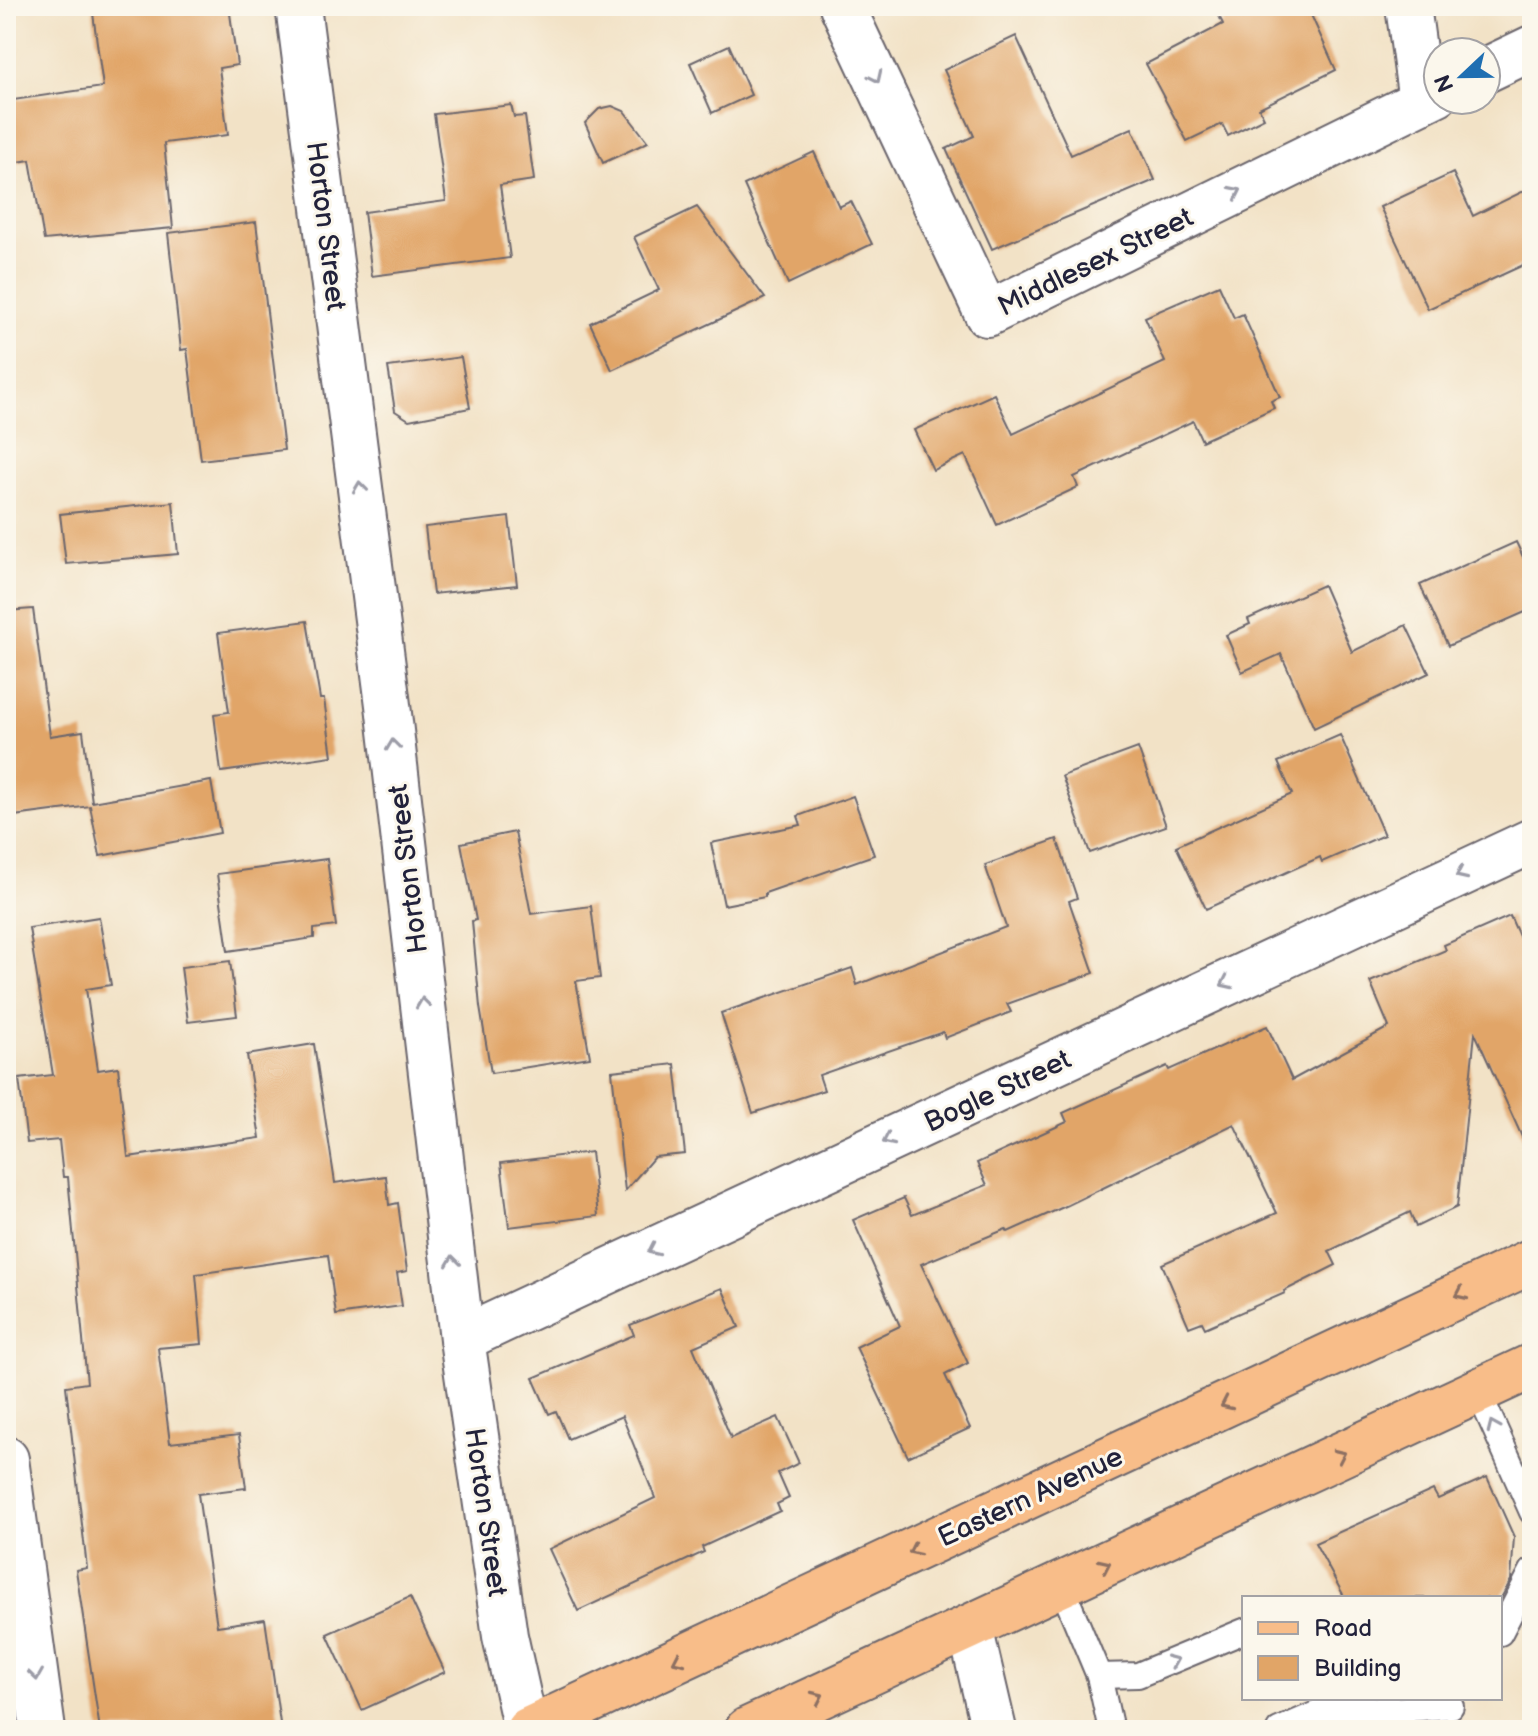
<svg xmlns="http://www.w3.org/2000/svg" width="1538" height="1736" font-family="'Balsamiq Sans',sans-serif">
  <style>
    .building { fill: #e1a567 }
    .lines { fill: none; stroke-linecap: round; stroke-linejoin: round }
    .lane-casing { stroke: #6b656c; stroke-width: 28 }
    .street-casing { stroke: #6b656c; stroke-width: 48 }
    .primary-casing { stroke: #6b656c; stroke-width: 48 }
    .lane { stroke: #fff; stroke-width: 24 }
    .street { stroke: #fff; stroke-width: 44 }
    .primary { stroke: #f8bd89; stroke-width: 44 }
    .oneway { stroke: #9c9ca7 }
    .oneway2 { stroke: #8d7062 }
    .labels { text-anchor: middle; stroke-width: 6; stroke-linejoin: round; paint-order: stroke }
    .street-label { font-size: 28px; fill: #22223b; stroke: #fbf7ec }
  </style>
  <rect width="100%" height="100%" fill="#fbf7ec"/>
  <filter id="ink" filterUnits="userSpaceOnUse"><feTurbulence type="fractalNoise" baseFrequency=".0125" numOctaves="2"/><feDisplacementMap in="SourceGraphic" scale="16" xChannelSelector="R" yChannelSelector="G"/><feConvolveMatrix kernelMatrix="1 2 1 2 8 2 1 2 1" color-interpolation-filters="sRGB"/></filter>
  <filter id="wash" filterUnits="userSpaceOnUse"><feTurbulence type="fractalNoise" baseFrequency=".006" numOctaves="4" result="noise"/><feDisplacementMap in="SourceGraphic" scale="32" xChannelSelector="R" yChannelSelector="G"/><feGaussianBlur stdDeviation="1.8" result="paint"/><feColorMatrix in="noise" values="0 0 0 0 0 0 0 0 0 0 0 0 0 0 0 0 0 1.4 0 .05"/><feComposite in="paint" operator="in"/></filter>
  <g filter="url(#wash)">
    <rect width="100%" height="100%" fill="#f2e2c6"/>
    <g id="blocks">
      <g class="building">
        <polygon points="92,6 229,6 237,65 219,68 228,135 164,143 173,228 44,240 30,160 6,164 6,101 103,87"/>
        <polygon points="1214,6 1307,6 1336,70 1259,108 1264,118 1228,136 1222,124 1187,141 1146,64 1223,24"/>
        <polygon points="1016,36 1071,155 1132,128 1155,180 992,249 946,149 974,136 944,70"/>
        <polygon points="729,45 751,95 712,113 690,63"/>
        <polygon points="511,105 514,117 525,116 534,180 500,185 510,258 372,276 364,212 446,201 434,114"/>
        <polygon points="612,106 624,111 648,142 603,163 585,123 599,109"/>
        <polygon points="814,152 839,207 851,201 872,244 788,284 744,185"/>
        <polygon points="1453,173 1473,216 1532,187 1532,261 1428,309 1380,207"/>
        <polygon points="697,207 765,298 612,370 590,323 659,290 634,237"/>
        <polygon points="256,222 284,450 201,460 187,349 181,350 168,233"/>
        <polygon points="1219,285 1234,318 1243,314 1280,397 1271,401 1274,408 1202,441 1193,421 1074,477 1078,487 997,525 965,455 933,470 914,430 994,394 1013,434 1165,362 1145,317"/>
        <polygon points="461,357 470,408 409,420 395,411 388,367"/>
        <polygon points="173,502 178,554 66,564 60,514"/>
        <polygon points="509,517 517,585 433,594 425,527"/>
        <polygon points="1516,542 1532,576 1532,609 1448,646 1420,585"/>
        <polygon points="1323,585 1352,652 1406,625 1429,673 1314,728 1281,654 1242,672 1226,635 1250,624 1248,619"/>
        <polygon points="33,609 50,736 83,731 92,802 211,781 220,833 100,856 90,806 6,817 6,611"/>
        <polygon points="307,621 320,699 324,699 332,756 221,772 214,714 229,712 218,633"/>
        <polygon points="1340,735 1384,835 1322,862 1320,857 1206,909 1176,846 1292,794 1278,762"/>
        <polygon points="1138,748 1166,826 1090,853 1062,776"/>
        <polygon points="853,796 874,855 765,893 765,897 724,905 711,843 801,825 798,816"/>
        <polygon points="515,832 531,914 591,906 600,978 576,981 590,1057 491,1073 480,1007 472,921 476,920 461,843"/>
        <polygon points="1057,839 1077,898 1069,901 1094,973 1007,1004 1011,1012 945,1038 943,1032 819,1075 824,1090 753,1113 721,1013 852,968 857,985 1006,927 985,865"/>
        <polygon points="327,859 336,926 314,929 314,938 228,951 217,874"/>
        <polygon points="1510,916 1532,965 1532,1159 1475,1033 1457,1207 1416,1227 1410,1212 1329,1251 1336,1265 1284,1291 1285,1293 1205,1328 1202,1322 1189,1327 1162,1264 1277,1213 1234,1124 1068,1205 1008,1232 1006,1229 921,1264 968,1363 945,1375 970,1428 908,1457 856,1347 900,1326 853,1220 904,1198 912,1215 987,1185 977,1163 1067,1122 1063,1113 1167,1066 1169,1070 1267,1026 1292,1080 1389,1027 1370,982 1446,950 1444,945"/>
        <polygon points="99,917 111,985 86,989 98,1070 118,1067 128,1157 260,1138 247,1055 314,1044 335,1183 386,1176 389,1205 398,1203 407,1271 397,1273 402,1306 336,1315 328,1255 196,1274 202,1344 158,1348 170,1443 239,1435 246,1488 198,1494 217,1626 265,1619 281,1730 100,1730 76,1570 87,1568 66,1386 87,1383 68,1177 63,1177 59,1140 27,1143 19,1079 53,1075 29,928"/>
        <polygon points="230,961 237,1016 188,1022 181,967"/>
        <polygon points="675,1064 685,1154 654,1157 625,1191 612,1071"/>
        <polygon points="591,1152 598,1216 509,1227 501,1163"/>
        <polygon points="722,1288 739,1327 693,1347 731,1438 778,1417 799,1463 778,1473 789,1498 777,1504 780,1511 702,1547 704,1552 578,1611 549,1549 655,1498 622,1416 568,1439 556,1411 549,1414 533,1378 634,1335 630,1325"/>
        <polygon points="1487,1477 1514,1537 1511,1580 1501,1598 1345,1598 1315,1543 1433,1490 1438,1499"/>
        <polygon points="410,1597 445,1672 362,1710 327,1634"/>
      </g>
    </g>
  </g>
  <g filter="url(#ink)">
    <use href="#blocks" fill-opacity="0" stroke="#6b656c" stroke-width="2"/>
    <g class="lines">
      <defs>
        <g id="lane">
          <polyline points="1478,1391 1532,1512"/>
          <polyline points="1061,1585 1099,1676 1111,1730"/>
          <polyline points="1500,1633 1532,1571"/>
          <polyline points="1099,1676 1138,1675 1244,1631"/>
          <polyline points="1279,1730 1332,1707 1391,1710 1451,1706"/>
        </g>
        <g id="street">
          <polyline points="298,6 388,705 462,1339 505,1636 526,1730"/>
          <polyline points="842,6 987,314 1438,93"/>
          <polyline points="1408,6 1421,101"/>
          <polyline points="1486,70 1532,48"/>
          <polyline points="462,1339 1532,841"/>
          <polyline points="6,1459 43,1730"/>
          <polyline points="970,1627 994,1730"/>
        </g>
        <g id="primary">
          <polyline points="528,1730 1532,1261"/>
          <polyline points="747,1730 1532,1366"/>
        </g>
      </defs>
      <use href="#lane" class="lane-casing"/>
      <use href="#street" class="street-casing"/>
      <use href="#primary" class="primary-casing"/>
      <use href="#lane" class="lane"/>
      <use href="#street" class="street"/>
      <use href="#primary" class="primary"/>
    </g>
    <defs><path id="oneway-chevron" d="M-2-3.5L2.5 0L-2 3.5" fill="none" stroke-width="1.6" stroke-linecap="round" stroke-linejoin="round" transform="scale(2)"/></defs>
    <g class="oneway">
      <use href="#oneway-chevron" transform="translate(876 77) rotate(65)"/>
      <use href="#oneway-chevron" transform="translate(1236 192) rotate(-26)"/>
      <use href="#oneway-chevron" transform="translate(360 487) rotate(-97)"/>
      <use href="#oneway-chevron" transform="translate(393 745) rotate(-97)"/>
      <use href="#oneway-chevron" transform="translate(1461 874) rotate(155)"/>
      <use href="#oneway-chevron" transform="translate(1226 983) rotate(155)"/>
      <use href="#oneway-chevron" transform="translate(423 1003) rotate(-97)"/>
      <use href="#oneway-chevron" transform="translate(888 1140) rotate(155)"/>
      <use href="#oneway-chevron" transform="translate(653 1250) rotate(155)"/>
      <use href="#oneway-chevron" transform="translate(453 1261) rotate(-97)"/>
      <use href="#oneway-chevron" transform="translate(1493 1426) rotate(-114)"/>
      <use href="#oneway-chevron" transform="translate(1173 1661) rotate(-23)"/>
      <use href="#oneway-chevron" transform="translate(36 1675) rotate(82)"/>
    </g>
    <g class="oneway2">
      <use href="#oneway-chevron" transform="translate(1461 1294) rotate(155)"/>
      <use href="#oneway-chevron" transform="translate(1226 1404) rotate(155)"/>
      <use href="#oneway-chevron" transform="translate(1340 1455) rotate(-25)"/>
      <use href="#oneway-chevron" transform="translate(914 1550) rotate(155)"/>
      <use href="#oneway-chevron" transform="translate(1105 1565) rotate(-25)"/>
      <use href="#oneway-chevron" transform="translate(678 1660) rotate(155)"/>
      <use href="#oneway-chevron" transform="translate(818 1697) rotate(-25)"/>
    </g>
  </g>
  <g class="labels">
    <g class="street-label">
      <text transform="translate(327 226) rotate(83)" y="10">Horton Street</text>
      <text transform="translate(1095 261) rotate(-26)" y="10">Middlesex Street</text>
      <text transform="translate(407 869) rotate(-97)" y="10">Horton Street</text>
      <text transform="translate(997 1090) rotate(-25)" y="10">Bogle Street</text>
      <text transform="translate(1030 1496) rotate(-25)" y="10">Eastern Avenue</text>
      <text transform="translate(487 1512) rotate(82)" y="10">Horton Street</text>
    </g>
  </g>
  <rect width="1538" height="1736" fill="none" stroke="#fbf7ec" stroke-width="32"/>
  <rect x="1242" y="1596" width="260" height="104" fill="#fbf7ec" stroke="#a4a2a5" stroke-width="2"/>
  <rect x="1258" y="1622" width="40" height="12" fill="#f8bd89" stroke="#a4a2a5" stroke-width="2"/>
  <text x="1314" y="1636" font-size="24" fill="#22223b">Road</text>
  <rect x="1258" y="1656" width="40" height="24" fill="#e1a567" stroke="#a4a2a5" stroke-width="2"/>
  <text x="1314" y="1676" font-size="24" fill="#22223b">Building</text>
  <g transform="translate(1462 76) rotate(248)"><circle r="38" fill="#fbf7ec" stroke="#a4a2a5" stroke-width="2"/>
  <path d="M0-6L14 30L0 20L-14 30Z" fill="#1f6fb2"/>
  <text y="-12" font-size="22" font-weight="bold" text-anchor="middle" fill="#22223b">N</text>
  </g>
</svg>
